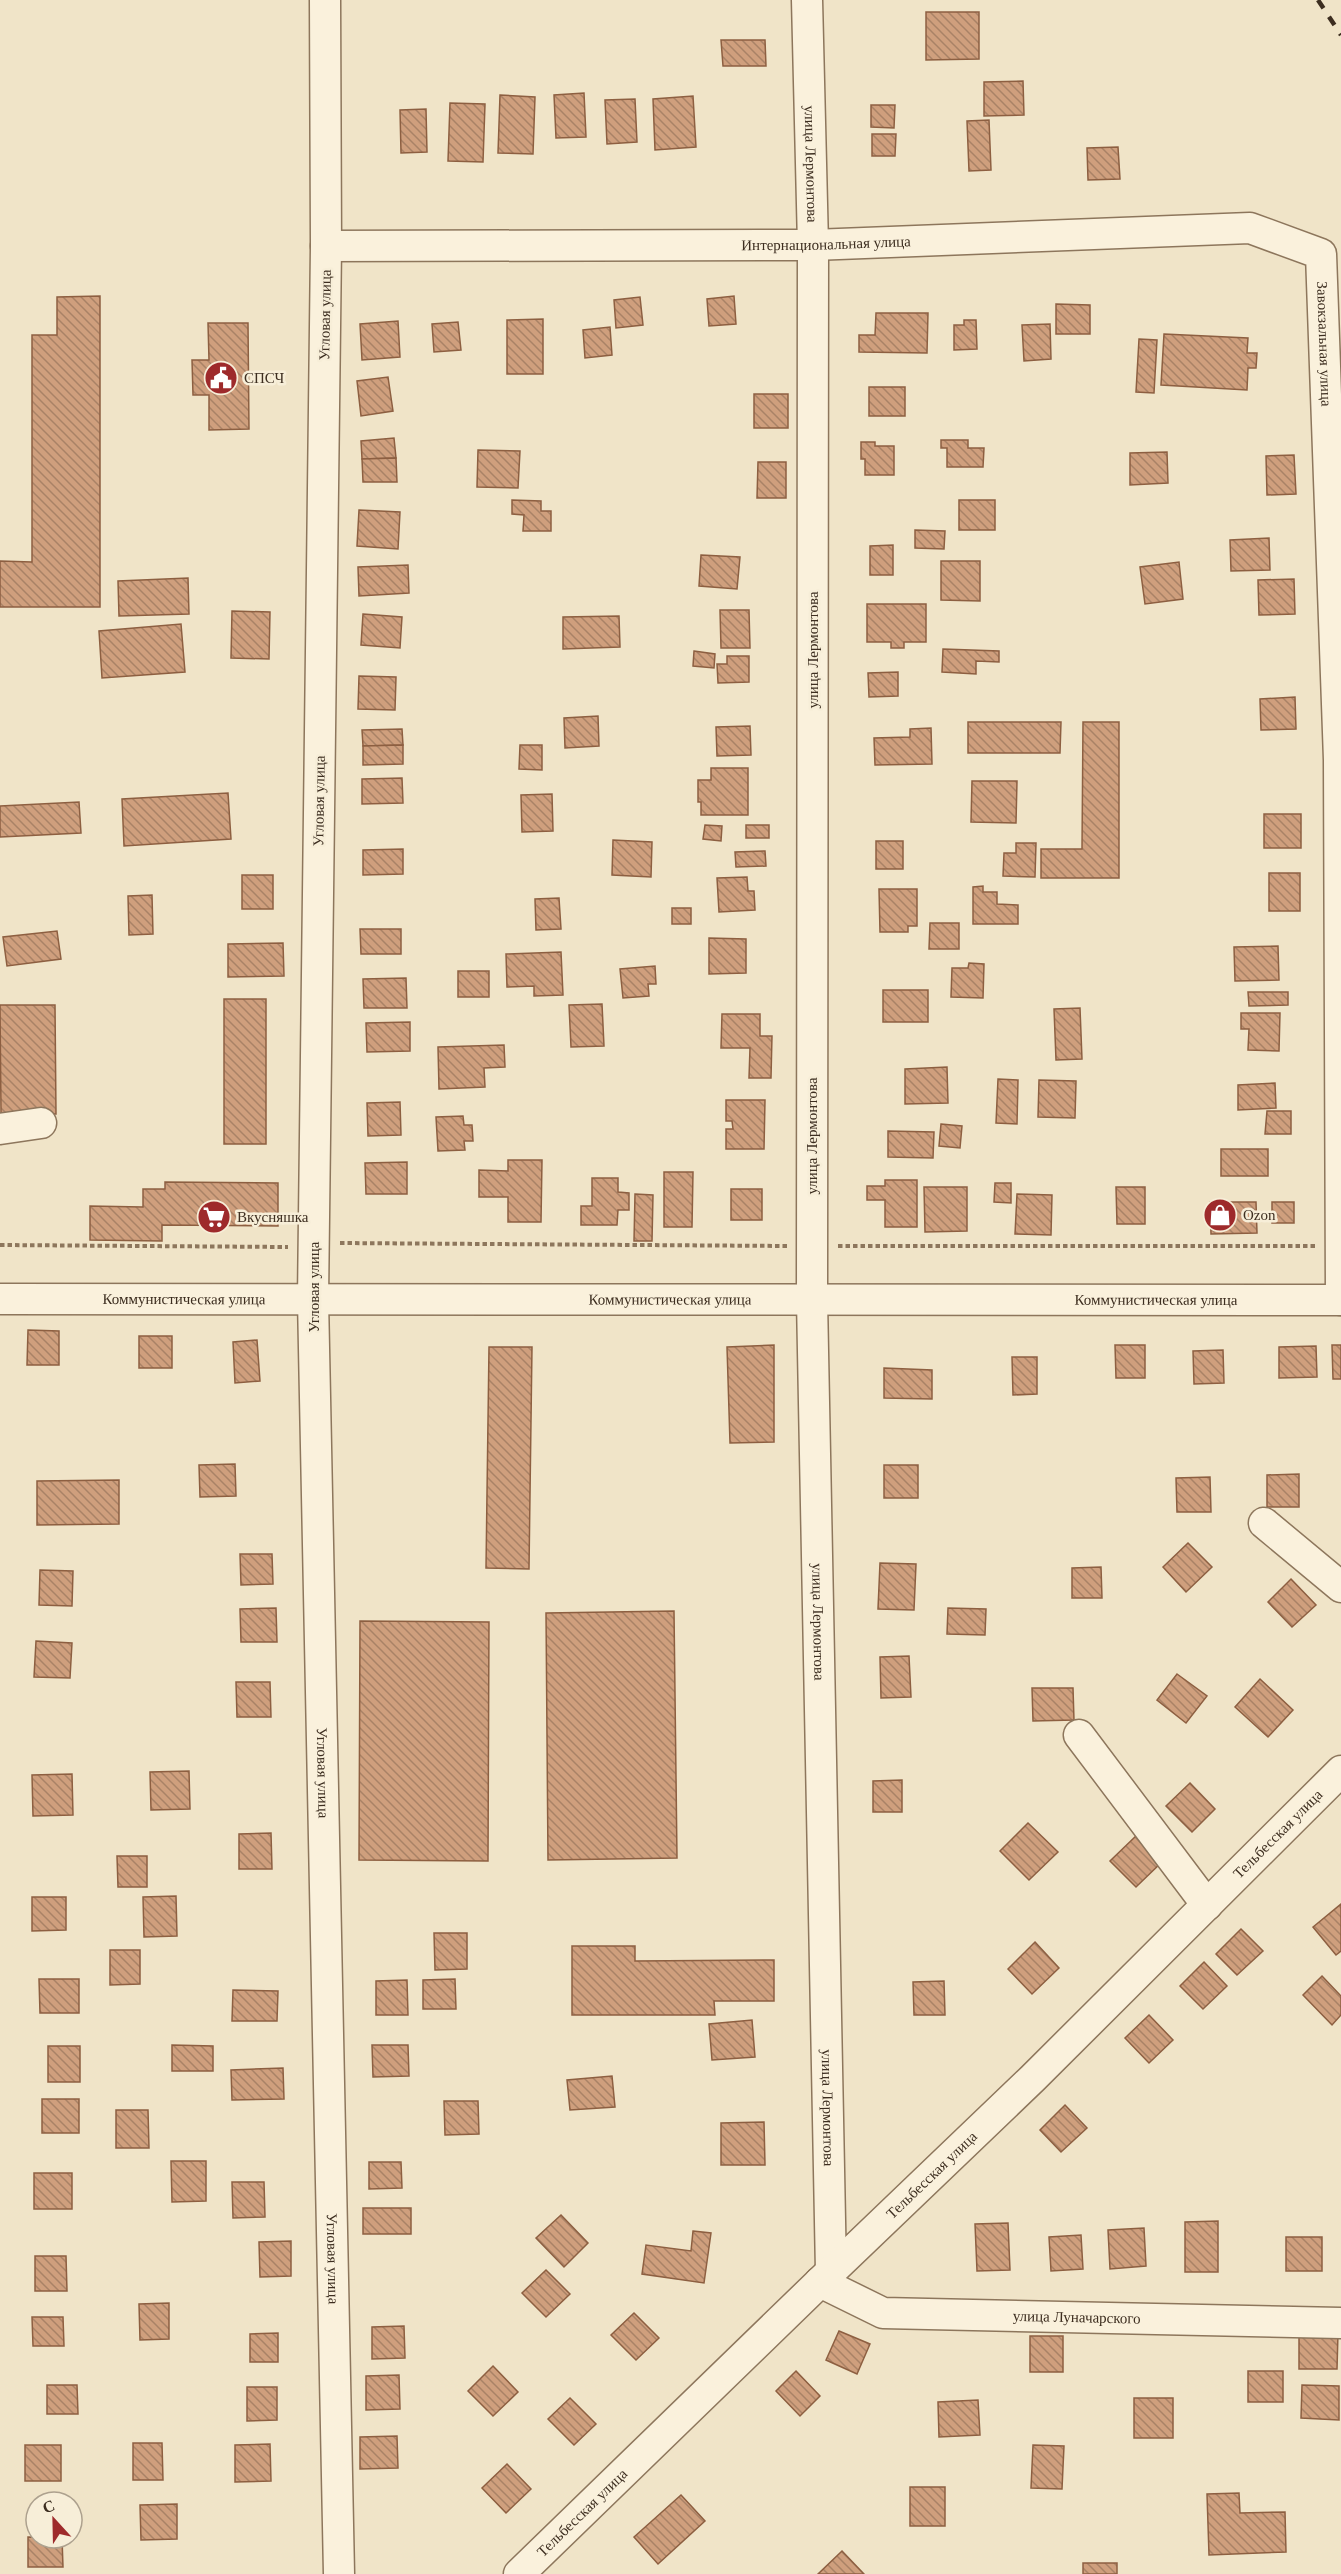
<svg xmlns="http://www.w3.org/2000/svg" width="1341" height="2574" font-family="'Times New Roman',serif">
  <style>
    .building { fill: url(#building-back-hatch); stroke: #8d5f41; stroke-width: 1.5 }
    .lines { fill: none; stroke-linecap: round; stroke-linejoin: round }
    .minor-casing { stroke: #8d765c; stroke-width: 33 }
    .path { stroke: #8d765c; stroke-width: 4; stroke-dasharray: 4.5 3; stroke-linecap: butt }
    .minor { stroke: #faf1dc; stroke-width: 30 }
    .rail { stroke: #3d2e20; stroke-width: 4.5; stroke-dasharray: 10 10; stroke-linecap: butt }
    .labels { text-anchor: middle; stroke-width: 5; stroke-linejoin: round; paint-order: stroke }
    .street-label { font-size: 15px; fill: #3d2e20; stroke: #f7eed8 }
    .poi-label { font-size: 15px; fill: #3d2e20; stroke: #f7eed8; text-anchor: start }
  </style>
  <defs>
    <pattern id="building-back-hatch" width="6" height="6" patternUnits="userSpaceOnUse" patternTransform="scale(1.5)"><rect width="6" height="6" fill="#cf9f7d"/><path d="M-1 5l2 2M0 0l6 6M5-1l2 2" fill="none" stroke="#a98266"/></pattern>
  </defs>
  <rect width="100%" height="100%" fill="#f0e4c8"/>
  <g class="building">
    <polygon points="926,12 979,12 979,59 926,60"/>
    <polygon points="721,40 765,40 766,66 723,66"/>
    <polygon points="1023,81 1024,115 984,116 984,82"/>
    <polygon points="584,93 586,137 556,138 554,95"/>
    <polygon points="500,95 535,97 533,154 498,153"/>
    <polygon points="693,96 696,147 655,150 653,99"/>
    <polygon points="635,99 637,142 607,144 605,100"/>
    <polygon points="450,103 485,104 483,162 448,161"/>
    <polygon points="871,105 895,105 894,128 871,127"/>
    <polygon points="426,109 427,152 401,153 400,110"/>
    <polygon points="989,120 991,170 969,171 967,121"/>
    <polygon points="872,134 896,134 895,156 872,156"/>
    <polygon points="1118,147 1120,179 1088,180 1087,148"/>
    <polygon points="100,296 100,607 0,607 0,561 32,562 32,335 57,335 57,297"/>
    <polygon points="734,296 736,324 709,326 707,299"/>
    <polygon points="640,297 643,325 616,328 614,300"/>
    <polygon points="1056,304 1090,305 1090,334 1056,334"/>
    <polygon points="876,313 928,313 927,353 859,352 859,335 875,335"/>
    <polygon points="543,319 543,374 507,374 507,320"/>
    <polygon points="964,320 976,320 977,349 954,350 954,325 964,325"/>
    <polygon points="398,321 400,357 362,360 360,324"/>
    <polygon points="458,322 461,350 434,352 432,324"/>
    <polygon points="208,323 248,323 249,429 209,430 209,395 193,395 192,360 209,360"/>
    <polygon points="1050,324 1051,359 1024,361 1022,325"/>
    <polygon points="610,327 612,355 585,358 583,330"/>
    <polygon points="1164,334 1248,338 1247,353 1257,353 1256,368 1248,368 1247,390 1161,385"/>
    <polygon points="1139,339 1157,340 1154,393 1136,392"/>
    <polygon points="388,377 393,411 361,416 357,381"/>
    <rect x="869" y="387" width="36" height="29"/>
    <rect x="754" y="394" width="34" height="34"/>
    <polygon points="394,438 396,458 362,459 361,441"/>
    <polygon points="941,440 968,440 968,448 984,448 983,467 947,467 947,448 941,448"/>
    <polygon points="861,442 875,442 875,446 894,446 894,475 865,475 865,459 861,459"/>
    <polygon points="478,450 520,451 518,488 477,487"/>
    <polygon points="1167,452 1168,483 1130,485 1130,453"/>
    <polygon points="1294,455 1296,494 1267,495 1266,456"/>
    <polygon points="396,458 397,482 363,482 362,459"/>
    <polygon points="758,462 786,462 786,498 757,498"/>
    <polygon points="512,500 541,501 541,511 551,511 551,531 523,531 524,515 512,514"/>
    <rect x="959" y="500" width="36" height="30"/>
    <polygon points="359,510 400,512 398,549 357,546"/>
    <polygon points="915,530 945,531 944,549 915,548"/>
    <polygon points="1269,538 1270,570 1231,571 1230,540"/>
    <polygon points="893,545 893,575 870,575 870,546"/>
    <polygon points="701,555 740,557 737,589 699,586"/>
    <polygon points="941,561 980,561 980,601 941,600"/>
    <polygon points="1179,562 1183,599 1145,604 1140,567"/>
    <polygon points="408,565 409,593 359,596 358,567"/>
    <polygon points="188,578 189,614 119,616 118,581"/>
    <polygon points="1294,579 1295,614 1259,615 1258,580"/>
    <polygon points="867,604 926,604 926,642 904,642 904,648 891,648 891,642 867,642"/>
    <polygon points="720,610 749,610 750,648 721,648"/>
    <polygon points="232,611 270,612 269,659 231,658"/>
    <polygon points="363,614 402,617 400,648 361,645"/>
    <polygon points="619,616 620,647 563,649 563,617"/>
    <polygon points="181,624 185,672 102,678 99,631"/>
    <polygon points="943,649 999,651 999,662 976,661 976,674 942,672"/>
    <polygon points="694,651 715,654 714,668 693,666"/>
    <polygon points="727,656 749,656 749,682 718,683 717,664 727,664"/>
    <polygon points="898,672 898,696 869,697 868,673"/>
    <polygon points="359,676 396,677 395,710 358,709"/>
    <polygon points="1295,697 1296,729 1261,730 1260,699"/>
    <polygon points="598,716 599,746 565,748 564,718"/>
    <polygon points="968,722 1061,722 1060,753 968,753"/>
    <polygon points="1083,722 1119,722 1119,878 1041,878 1041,849 1082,849"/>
    <polygon points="750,726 751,755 717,756 716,727"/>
    <polygon points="931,728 932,764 875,765 874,738 910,737 910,729"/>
    <polygon points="402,729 403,745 363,746 362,730"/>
    <polygon points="403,745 403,764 363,765 363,746"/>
    <polygon points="520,745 542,745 542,770 519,769"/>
    <polygon points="711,768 748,768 748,815 701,815 701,802 698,802 698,780 711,780"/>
    <polygon points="402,778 403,803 362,804 362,779"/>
    <polygon points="972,781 1017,781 1016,823 971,822"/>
    <polygon points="228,793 231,839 124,846 122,799"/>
    <polygon points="552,794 553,831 522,832 521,795"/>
    <polygon points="79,802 81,833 0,837 0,806"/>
    <rect x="1264" y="814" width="37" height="34"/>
    <polygon points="705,825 722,826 721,841 703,839"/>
    <rect x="746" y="825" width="23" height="13"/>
    <polygon points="613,840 652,842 651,877 612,875"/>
    <rect x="876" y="841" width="27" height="28"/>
    <polygon points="1016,843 1036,843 1035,877 1003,876 1004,853 1016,853"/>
    <polygon points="403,849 403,874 363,875 363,850"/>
    <polygon points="765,851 766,866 736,867 735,852"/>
    <rect x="1269" y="873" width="31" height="38"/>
    <rect x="242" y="875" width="31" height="34"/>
    <polygon points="747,877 748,891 754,891 755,910 719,912 717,878"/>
    <polygon points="983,886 983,892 997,892 997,904 1018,905 1018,924 973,924 973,887"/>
    <polygon points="879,889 917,889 917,926 908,926 908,932 880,932"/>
    <polygon points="152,895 153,934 129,935 128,896"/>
    <polygon points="559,898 561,929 536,930 535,899"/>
    <rect x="672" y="908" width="19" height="16"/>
    <polygon points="930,923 959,923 959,949 929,949"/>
    <polygon points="360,929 401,929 401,954 361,954"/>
    <polygon points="57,931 61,959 7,966 3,937"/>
    <polygon points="709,938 746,939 746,973 709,974"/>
    <polygon points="283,943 284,976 228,977 228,944"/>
    <polygon points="1278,946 1279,980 1235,981 1234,947"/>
    <polygon points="561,952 563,995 534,996 534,986 507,987 506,954"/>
    <polygon points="969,963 984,964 983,998 951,997 952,968 968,968"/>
    <polygon points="655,966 656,984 648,984 649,996 623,998 620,969"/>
    <rect x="458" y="971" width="31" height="26"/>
    <polygon points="406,978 407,1008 364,1008 363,979"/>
    <rect x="883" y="990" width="45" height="32"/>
    <polygon points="1248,992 1288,992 1288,1005 1249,1006"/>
    <rect x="224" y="999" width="42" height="145"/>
    <polygon points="602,1004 604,1046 571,1047 569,1005"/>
    <polygon points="0,1005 55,1005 56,1114 1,1114"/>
    <polygon points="1080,1008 1082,1059 1056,1060 1054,1009"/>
    <polygon points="1241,1013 1280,1013 1279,1051 1248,1050 1249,1029 1241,1029"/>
    <polygon points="722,1014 760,1014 760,1036 772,1036 771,1078 749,1078 750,1048 721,1048"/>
    <polygon points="410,1022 410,1051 367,1052 366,1023"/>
    <polygon points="504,1045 505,1067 484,1068 485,1087 439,1089 438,1047"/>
    <polygon points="947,1067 948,1103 905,1104 905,1069"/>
    <polygon points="998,1079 1018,1080 1017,1124 996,1123"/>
    <polygon points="1039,1080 1076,1081 1075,1118 1038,1117"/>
    <polygon points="1275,1083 1276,1108 1238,1110 1238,1085"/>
    <polygon points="726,1100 765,1100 764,1149 726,1149 726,1129 733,1129 732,1121 726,1121"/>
    <polygon points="400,1102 401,1135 368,1136 367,1103"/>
    <polygon points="1267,1111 1291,1111 1291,1134 1265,1134"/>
    <polygon points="463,1116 464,1125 472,1125 473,1141 464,1141 465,1150 438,1151 436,1117"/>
    <polygon points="941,1124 962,1126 960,1148 939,1146"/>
    <polygon points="888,1131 934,1132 933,1158 888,1157"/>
    <rect x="1221" y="1149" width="47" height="27"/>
    <polygon points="508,1160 542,1160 541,1222 508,1222 508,1197 479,1197 479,1170 508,1171"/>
    <polygon points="407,1162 407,1194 366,1194 365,1163"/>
    <polygon points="664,1172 693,1172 692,1227 664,1227"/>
    <polygon points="592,1178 618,1178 618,1192 629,1193 629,1210 618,1210 617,1225 581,1225 581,1206 592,1206"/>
    <polygon points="885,1180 917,1180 917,1227 885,1227 885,1200 867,1200 867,1186 885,1186"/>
    <polygon points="165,1182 278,1183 278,1226 162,1225 162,1241 90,1240 90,1206 143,1207 143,1189 165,1189"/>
    <polygon points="995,1183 1011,1183 1011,1203 994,1202"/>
    <polygon points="924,1187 967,1187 967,1231 925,1232"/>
    <polygon points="1116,1187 1145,1187 1145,1224 1117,1224"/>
    <rect x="731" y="1189" width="31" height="31"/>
    <polygon points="635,1194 653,1195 652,1241 634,1241"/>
    <polygon points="1017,1194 1052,1195 1051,1235 1015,1234"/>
    <polygon points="1210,1202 1256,1202 1257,1233 1211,1234"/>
    <rect x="1272" y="1202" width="22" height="21"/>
    <polygon points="28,1330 59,1331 59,1365 27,1365"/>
    <rect x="139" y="1336" width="33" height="32"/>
    <polygon points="257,1340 260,1381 235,1383 233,1342"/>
    <polygon points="774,1345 774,1442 730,1443 727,1347"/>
    <polygon points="1115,1345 1145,1345 1145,1378 1116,1378"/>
    <polygon points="1332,1345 1341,1345 1341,1379 1333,1379"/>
    <polygon points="1316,1346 1317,1377 1279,1378 1279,1347"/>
    <polygon points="489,1347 532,1347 529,1569 486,1568"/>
    <polygon points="1223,1350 1224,1383 1194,1384 1193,1351"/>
    <polygon points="1012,1357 1037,1357 1037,1394 1013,1395"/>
    <polygon points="884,1368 932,1370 932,1399 884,1398"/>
    <polygon points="235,1464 236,1496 200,1497 199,1465"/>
    <rect x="884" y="1465" width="34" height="33"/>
    <polygon points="1299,1474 1299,1507 1267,1507 1267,1475"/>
    <polygon points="1210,1477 1211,1512 1177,1512 1176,1478"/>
    <polygon points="119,1480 119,1524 37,1525 37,1481"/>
    <polygon points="1188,1543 1212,1567 1186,1592 1163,1567"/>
    <polygon points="240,1554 272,1554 273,1584 241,1585"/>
    <polygon points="880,1563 916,1564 914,1610 878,1609"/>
    <polygon points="1101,1567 1102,1598 1072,1598 1072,1568"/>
    <polygon points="40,1570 73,1571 72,1606 39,1605"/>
    <polygon points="1291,1579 1316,1605 1292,1627 1268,1602"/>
    <polygon points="276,1608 277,1642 241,1642 240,1609"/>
    <polygon points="948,1608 986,1609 985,1635 947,1634"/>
    <polygon points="674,1611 677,1858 548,1860 546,1613"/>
    <polygon points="360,1621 489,1622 488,1861 359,1860"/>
    <polygon points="36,1641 72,1643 70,1678 34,1677"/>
    <polygon points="909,1656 911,1697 881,1698 880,1657"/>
    <polygon points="1177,1674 1207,1696 1186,1723 1157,1700"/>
    <polygon points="1260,1679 1293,1710 1268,1737 1235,1707"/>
    <polygon points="236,1682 270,1682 271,1717 237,1717"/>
    <polygon points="1032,1688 1073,1688 1074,1720 1033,1721"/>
    <polygon points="189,1771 190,1809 151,1810 150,1772"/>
    <polygon points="72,1774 73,1815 33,1816 32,1775"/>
    <polygon points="902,1780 902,1812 873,1812 873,1781"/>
    <polygon points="1190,1783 1215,1809 1192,1832 1166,1806"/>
    <polygon points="1028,1823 1058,1852 1029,1880 1000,1851"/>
    <polygon points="271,1833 272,1869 239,1869 239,1834"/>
    <polygon points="1138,1834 1164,1860 1136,1887 1110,1861"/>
    <polygon points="117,1856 147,1856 147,1887 118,1887"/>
    <polygon points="176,1896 177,1936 144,1937 143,1897"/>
    <polygon points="32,1897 66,1897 66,1930 32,1931"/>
    <polygon points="1341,1904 1341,1951 1336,1955 1313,1927"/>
    <polygon points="1241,1929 1263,1951 1237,1975 1216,1954"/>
    <polygon points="434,1933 467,1933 467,1969 435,1970"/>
    <polygon points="1035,1942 1059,1968 1032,1994 1008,1969"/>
    <polygon points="572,1946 635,1946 635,1961 774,1960 774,2001 714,2001 715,2015 572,2015"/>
    <polygon points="110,1950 140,1950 140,1984 110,1985"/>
    <polygon points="1204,1962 1227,1986 1203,2009 1180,1986"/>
    <polygon points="1322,1976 1341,1996 1341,2015 1332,2025 1303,1995"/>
    <polygon points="39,1979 79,1979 79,2013 40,2013"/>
    <polygon points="455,1979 456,2009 423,2009 423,1980"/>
    <polygon points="407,1980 408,2015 376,2015 376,1981"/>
    <polygon points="944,1981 945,2015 914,2015 913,1982"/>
    <polygon points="233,1990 278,1991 277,2021 232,2021"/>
    <polygon points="1149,2015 1173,2040 1149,2063 1125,2038"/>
    <polygon points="752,2020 755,2057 712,2060 709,2024"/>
    <polygon points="172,2045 213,2046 213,2071 172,2071"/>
    <polygon points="372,2045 408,2045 409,2076 373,2077"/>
    <rect x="48" y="2046" width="32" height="36"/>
    <polygon points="283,2068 284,2099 232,2100 231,2070"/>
    <polygon points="612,2076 615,2107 570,2110 567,2080"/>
    <rect x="42" y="2099" width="37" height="34"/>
    <polygon points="444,2101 478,2101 479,2134 445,2135"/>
    <polygon points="1065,2105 1087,2128 1061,2152 1040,2130"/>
    <polygon points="116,2110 148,2110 149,2148 116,2148"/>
    <polygon points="764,2122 765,2165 721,2165 721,2123"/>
    <polygon points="171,2161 206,2161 206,2201 172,2202"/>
    <polygon points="369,2162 401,2162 402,2188 369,2189"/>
    <rect x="34" y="2173" width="38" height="36"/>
    <polygon points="232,2182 264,2182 265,2217 233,2218"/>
    <rect x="363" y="2208" width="48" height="26"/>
    <polygon points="561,2215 588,2243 564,2267 536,2238"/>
    <polygon points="1218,2221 1218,2272 1185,2272 1185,2222"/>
    <polygon points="1008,2223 1010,2270 977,2271 975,2224"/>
    <polygon points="1144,2228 1146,2266 1110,2269 1108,2230"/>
    <polygon points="693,2231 711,2233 704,2283 642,2274 646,2245 691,2251"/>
    <polygon points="1081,2235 1083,2269 1051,2271 1049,2237"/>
    <rect x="1286" y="2237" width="36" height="34"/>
    <polygon points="291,2241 291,2276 260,2277 259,2242"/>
    <polygon points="35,2256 66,2256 67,2291 35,2291"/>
    <polygon points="546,2270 570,2294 546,2317 522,2293"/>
    <polygon points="169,2303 169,2339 140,2340 139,2304"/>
    <polygon points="634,2313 659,2338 636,2360 611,2335"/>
    <polygon points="32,2317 63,2317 64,2346 33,2346"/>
    <polygon points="404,2326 405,2358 372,2359 372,2327"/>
    <polygon points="839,2331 870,2344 857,2374 826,2360"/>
    <polygon points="278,2333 278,2362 250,2362 250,2334"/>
    <polygon points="1299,2333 1338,2333 1337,2369 1299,2369"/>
    <rect x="1030" y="2336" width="33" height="36"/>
    <polygon points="493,2366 518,2392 493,2416 468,2391"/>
    <polygon points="796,2371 820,2396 800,2416 776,2391"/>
    <rect x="1248" y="2371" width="35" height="31"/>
    <polygon points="399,2375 400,2409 366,2410 366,2376"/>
    <polygon points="47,2385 77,2385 78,2414 47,2414"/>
    <polygon points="1302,2385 1339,2386 1339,2420 1301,2418"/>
    <polygon points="247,2387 277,2387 277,2420 247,2421"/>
    <polygon points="570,2398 596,2424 574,2445 548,2419"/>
    <rect x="1134" y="2398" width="39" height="40"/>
    <polygon points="978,2400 980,2435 939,2437 938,2402"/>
    <polygon points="397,2436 398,2468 360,2469 360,2437"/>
    <polygon points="133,2443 162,2443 163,2480 133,2480"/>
    <polygon points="270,2444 271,2481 235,2482 235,2445"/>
    <rect x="25" y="2445" width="36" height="36"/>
    <polygon points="1033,2445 1064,2446 1062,2489 1031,2488"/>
    <polygon points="507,2464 531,2489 506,2513 482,2488"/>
    <rect x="910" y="2487" width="35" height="39"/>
    <polygon points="1239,2493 1240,2513 1285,2512 1286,2552 1209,2555 1207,2494"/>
    <polygon points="681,2495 705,2521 658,2564 634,2537"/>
    <polygon points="177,2504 177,2539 141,2540 140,2505"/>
    <polygon points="28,2537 62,2538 63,2567 28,2567"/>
    <polygon points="842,2551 864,2574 818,2574"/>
    <rect x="1083" y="2563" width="34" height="11"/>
  </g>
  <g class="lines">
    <defs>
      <g id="minor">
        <path id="s1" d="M325 0 326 246 313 1299 339 2574"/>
        <path id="s2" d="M807 0 813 245 812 1300 831 2272"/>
        <path id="s3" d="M326 246 813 245 1250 228 1321 254 1339 760 1341 1300"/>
        <polyline points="0,1129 41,1123"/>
        <path id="s4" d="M0 1299 1341 1300"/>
        <polyline points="1264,1523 1341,1587"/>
        <polyline points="1079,1735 1207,1905"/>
        <path id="s5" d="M820 2282 883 2313 1341 2323"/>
        <path id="s6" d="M519 2574 820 2282 1033 2078 1341 1771"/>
      </g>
    </defs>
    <use href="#minor" class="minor-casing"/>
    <g class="path">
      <polyline points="340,1243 788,1246"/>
      <polyline points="0,1245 288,1247"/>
      <polyline points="838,1246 1316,1246"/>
    </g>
    <use href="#minor" class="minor"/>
    <polyline class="rail" points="1318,0 1341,35"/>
  </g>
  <defs>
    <symbol id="civic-disc" viewBox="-11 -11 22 22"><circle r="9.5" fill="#9e2a2b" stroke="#f7eed8"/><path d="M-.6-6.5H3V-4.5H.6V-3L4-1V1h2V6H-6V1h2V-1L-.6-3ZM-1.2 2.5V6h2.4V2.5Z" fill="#fff"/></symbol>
    <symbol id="shop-disc" viewBox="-11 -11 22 22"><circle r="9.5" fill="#9e2a2b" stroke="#f7eed8"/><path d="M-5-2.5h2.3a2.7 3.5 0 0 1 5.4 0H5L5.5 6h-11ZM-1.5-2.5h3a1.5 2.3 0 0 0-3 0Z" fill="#fff"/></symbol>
    <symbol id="supermarket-disc" viewBox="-11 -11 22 22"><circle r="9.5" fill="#9e2a2b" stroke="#f7eed8"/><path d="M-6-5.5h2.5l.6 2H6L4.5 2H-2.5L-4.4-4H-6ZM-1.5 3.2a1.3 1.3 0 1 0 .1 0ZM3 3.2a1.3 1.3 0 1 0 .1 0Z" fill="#fff"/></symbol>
  </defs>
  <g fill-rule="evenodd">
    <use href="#civic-disc" x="202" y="359" width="38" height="38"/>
    <use href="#shop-disc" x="1201" y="1196" width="38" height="38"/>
    <use href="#supermarket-disc" x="195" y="1198" width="38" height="38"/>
  </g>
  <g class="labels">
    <g class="street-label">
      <text dy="5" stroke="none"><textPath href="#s2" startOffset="164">улица Лермонтова</textPath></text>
      <text dy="5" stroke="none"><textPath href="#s3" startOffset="500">Интернациональная улица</textPath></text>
      <text transform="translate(325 315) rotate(-89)" y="5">Угловая улица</text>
      <text dy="5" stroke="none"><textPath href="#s3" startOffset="1090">Завокзальная улица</textPath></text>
      <text transform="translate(813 650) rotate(-90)" y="5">улица Лермонтова</text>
      <text transform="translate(319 801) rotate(-89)" y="5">Угловая улица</text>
      <text transform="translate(812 1136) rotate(-90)" y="5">улица Лермонтова</text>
      <text transform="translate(314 1287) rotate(-90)" y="5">Угловая улица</text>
      <text dy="5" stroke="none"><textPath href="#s4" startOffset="184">Коммунистическая улица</textPath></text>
      <text dy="5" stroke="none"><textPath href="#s4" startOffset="670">Коммунистическая улица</textPath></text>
      <text dy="5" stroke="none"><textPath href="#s4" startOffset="1156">Коммунистическая улица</textPath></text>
      <text dy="5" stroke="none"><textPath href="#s2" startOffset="1622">улица Лермонтова</textPath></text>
      <text dy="5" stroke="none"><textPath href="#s1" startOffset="1773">Угловая улица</textPath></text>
      <text dy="5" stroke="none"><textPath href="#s6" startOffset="1060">Тельбесская улица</textPath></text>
      <text dy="5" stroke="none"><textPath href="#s2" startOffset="2108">улица Лермонтова</textPath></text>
      <text dy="5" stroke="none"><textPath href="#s6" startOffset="574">Тельбесская улица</textPath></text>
      <text dy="5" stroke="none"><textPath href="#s1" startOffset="2259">Угловая улица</textPath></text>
      <text dy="5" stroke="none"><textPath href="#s5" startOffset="264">улица Луначарского</textPath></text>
      <text dy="5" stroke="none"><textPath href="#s6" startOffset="88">Тельбесская улица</textPath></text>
    </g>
    <g class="poi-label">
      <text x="244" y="383">СПСЧ</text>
      <text x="1243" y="1220">Ozon</text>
      <text x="237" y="1222">Вкусняшка</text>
    </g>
  </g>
  <g transform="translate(54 2520) rotate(338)"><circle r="28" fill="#f7eed8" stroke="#ada18e" stroke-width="1.5"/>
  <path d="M0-4.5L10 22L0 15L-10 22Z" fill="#9e2a2b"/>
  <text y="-9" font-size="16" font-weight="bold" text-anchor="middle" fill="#3d2e20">С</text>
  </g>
</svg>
